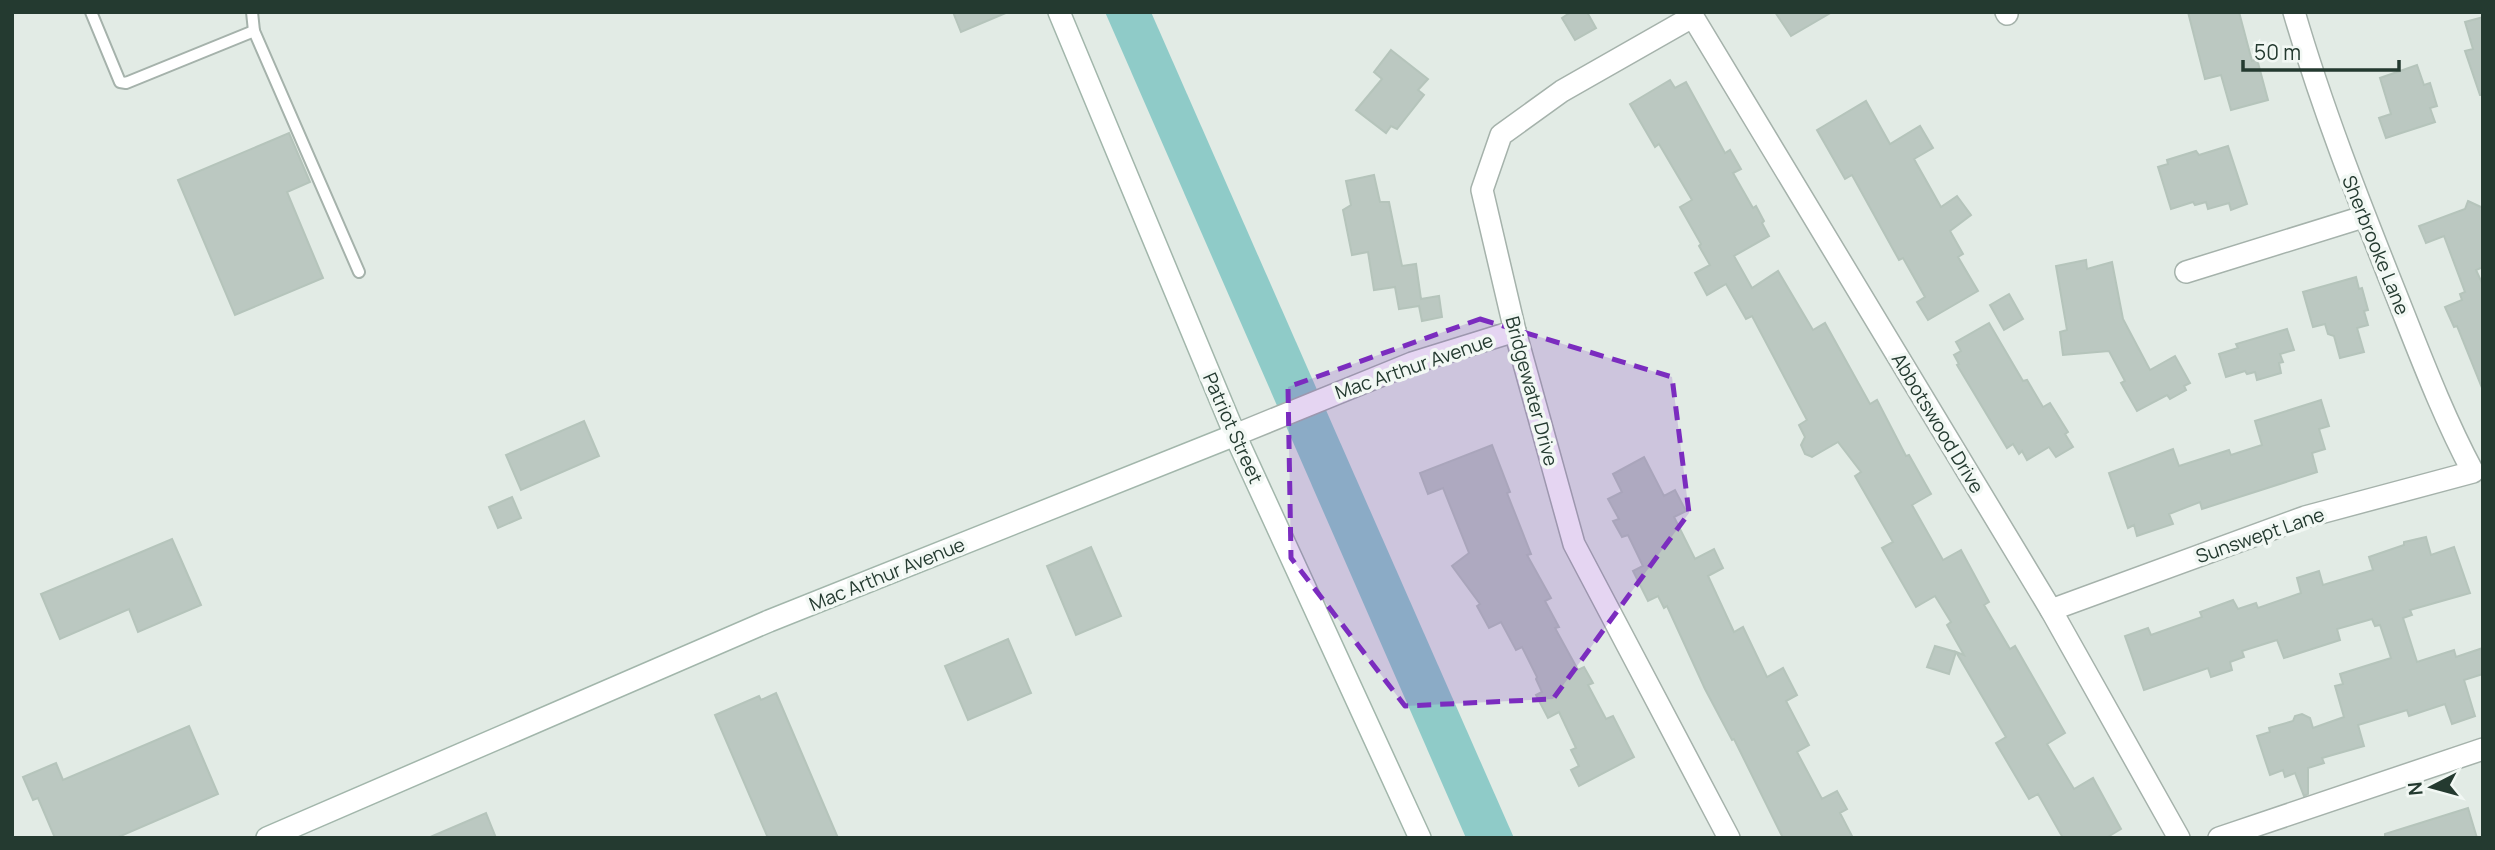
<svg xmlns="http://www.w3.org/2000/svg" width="2495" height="850" font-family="Manrope,sans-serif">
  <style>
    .water { fill: #8fcbc8 }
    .building { fill: #bbc8c1; stroke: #b5c4bb; stroke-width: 2 }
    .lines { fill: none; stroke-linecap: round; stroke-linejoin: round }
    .lane-casing { stroke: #a5b2ab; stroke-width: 14 }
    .street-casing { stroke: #a5b2ab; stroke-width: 24 }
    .secondary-casing { stroke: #a2b6ab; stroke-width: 24 }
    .lane { stroke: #fff; stroke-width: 10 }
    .street { stroke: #fff; stroke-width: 21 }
    .secondary { stroke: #fff; stroke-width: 21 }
    .marked { fill: #7b2cbf; fill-opacity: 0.2; stroke: #7b2cbf; stroke-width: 5; stroke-dasharray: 14 9; stroke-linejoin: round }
    .labels { text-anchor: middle; stroke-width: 7; stroke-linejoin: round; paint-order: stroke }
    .street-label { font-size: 19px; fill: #243a30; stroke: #f2f8f4 }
  </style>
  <rect width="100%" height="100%" fill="#e2ebe5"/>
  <polygon class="water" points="1105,12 1151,12 1514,838 1466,838"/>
  <g class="building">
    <polygon points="953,12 1008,12 961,32"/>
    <polygon points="1571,12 1587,12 1596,28 1575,40 1562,18"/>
    <polygon points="1775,12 1832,12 1791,36"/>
    <polygon points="2188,12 2239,12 2252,61 2257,59 2268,100 2231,110 2221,75 2205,79"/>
    <polygon points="2483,17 2483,95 2480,95 2465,51 2473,49 2465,22"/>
    <polygon points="1391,50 1428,79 1418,90 1424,95 1397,129 1391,126 1386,133 1356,110 1382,79 1374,72"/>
    <polygon points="2417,65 2424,85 2430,83 2437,106 2430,108 2435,122 2386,138 2379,118 2391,114 2380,78"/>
    <polygon points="1670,80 1675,88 1686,82 1725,153 1730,150 1741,169 1733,173 1753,208 1756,206 1764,221 1762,223 1769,236 1734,256 1752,288 1778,271 1813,330 1825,323 1870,404 1877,400 1906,456 1909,455 1931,494 1912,505 1943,560 1961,550 1989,602 1984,605 2010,649 2015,646 2065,733 2047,744 2074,789 2093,778 2121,829 2106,838 2063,838 2038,794 2029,799 1996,743 2006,737 1956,652 1964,655 1947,625 1951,622 1935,596 1916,607 1882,548 1893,542 1855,476 1861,472 1838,442 1812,457 1805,454 1801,445 1805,437 1799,425 1807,420 1752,316 1746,319 1726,284 1707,295 1695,273 1710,265 1699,246 1701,244 1680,207 1692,200 1659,144 1655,147 1630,104"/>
    <polygon points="1866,101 1890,144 1920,126 1933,148 1914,159 1941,207 1957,196 1971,215 1950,231 1963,254 1958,257 1978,291 1928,320 1917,302 1925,297 1903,258 1899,260 1852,175 1845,179 1817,130"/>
    <polygon points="289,133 310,182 287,192 323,278 235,315 178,180"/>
    <polygon points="2228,146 2247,204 2231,210 2229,203 2208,209 2206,202 2195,205 2193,202 2171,209 2158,167 2168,164 2167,160 2196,151 2199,155"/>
    <polygon points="1374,175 1380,202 1389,202 1402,266 1416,264 1421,299 1439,296 1442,317 1422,321 1419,306 1399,309 1395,287 1374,290 1368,252 1352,255 1343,210 1351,205 1346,181"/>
    <polygon points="2468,201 2483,208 2483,267 2476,270 2483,285 2482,388 2457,326 2454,327 2445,307 2462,300 2460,294 2465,292 2444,236 2426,243 2419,226 2465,209"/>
    <polygon points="2086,260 2087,269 2112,262 2123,319 2150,370 2175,356 2190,383 2184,386 2186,390 2170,399 2167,395 2137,411 2121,383 2125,381 2109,351 2063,355 2060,332 2067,330 2056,266"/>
    <polygon points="2356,277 2359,289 2362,288 2368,310 2364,311 2368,325 2357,328 2364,352 2340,358 2334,336 2328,334 2325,324 2313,327 2303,292"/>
    <polygon points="2009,294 2023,319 2004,330 1990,305"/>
    <polygon points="1989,323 2023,381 2027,380 2043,407 2050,403 2068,432 2065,434 2073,447 2056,457 2049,447 2027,460 2022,451 2019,454 2013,444 2007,448 1957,365 1959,364 1954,355 1961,351 1956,342"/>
    <polygon points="2287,329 2294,350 2280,354 2283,362 2279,363 2281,373 2257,380 2255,372 2247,374 2245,371 2226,377 2219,354 2238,348 2236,344"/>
    <polygon points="2321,400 2329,426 2319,429 2325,449 2312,453 2317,472 2202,509 2200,502 2169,514 2173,524 2137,536 2134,525 2128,528 2109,473 2173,449 2179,466 2229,450 2231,455 2262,445 2255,421"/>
    <polygon points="584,421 599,456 521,490 506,455"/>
    <polygon points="1492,445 1510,492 1507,493 1531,554 1527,555 1551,598 1545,601 1559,627 1555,628 1578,670 1584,667 1593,683 1588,685 1606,719 1613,716 1634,757 1579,786 1571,770 1579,766 1571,750 1576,748 1559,712 1548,718 1536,695 1542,692 1536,679 1537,677 1522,647 1516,650 1501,622 1489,628 1477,606 1480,604 1452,566 1469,553 1443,488 1428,494 1420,473"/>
    <polygon points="1644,457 1664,496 1675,490 1686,511 1674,517 1695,559 1714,549 1723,568 1708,576 1734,632 1743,627 1767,677 1783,668 1797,695 1786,701 1809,745 1797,752 1822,799 1837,791 1847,809 1840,813 1853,838 1783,838 1734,739 1732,740 1705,689 1667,606 1664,608 1658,596 1648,601 1633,571 1643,566 1628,535 1622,537 1613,521 1619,519 1608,499 1622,492 1613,474"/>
    <polygon points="512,497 521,518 498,528 489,507"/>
    <polygon points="2426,537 2431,555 2454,547 2470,593 2410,610 2412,615 2403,618 2417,662 2454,650 2456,657 2483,648 2483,674 2464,680 2475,716 2452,724 2445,704 2409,716 2407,710 2358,725 2364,746 2322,758 2324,763 2308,768 2308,794 2304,796 2295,773 2285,777 2283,770 2270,775 2257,736 2270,732 2269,728 2293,721 2295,716 2302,714 2310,718 2313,728 2344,717 2335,686 2343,684 2340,674 2391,658 2380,625 2375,626 2372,619 2337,629 2340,640 2284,658 2277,640 2242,651 2244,657 2230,662 2232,670 2211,677 2208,668 2144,690 2125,636 2148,628 2151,635 2202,617 2200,612 2233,600 2238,609 2256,603 2258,608 2301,593 2297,578 2319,571 2323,585 2373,570 2369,557 2404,545 2404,542"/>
    <polygon points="172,539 201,605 138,632 129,609 60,639 41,594"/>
    <polygon points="1091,547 1121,616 1076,635 1047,566"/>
    <polygon points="1008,639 1031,693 968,720 945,666"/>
    <polygon points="1935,646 1956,652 1949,674 1927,667"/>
    <polygon points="776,693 838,838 768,838 715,715 759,696 761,700"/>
    <polygon points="189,726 218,794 116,838 55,838 38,798 33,800 23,777 56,763 63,780"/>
    <polygon points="2468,808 2477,838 2385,838 2385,834"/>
    <polygon points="486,813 496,838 428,838"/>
  </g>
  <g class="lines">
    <defs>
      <g id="lane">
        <polyline points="91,12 120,82 126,83 254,31"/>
        <polyline points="252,12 254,31 359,272"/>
      </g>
      <g id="street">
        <polyline points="1690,12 2051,610 2179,838"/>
        <polyline points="2006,12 2007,14"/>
        <polyline points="1692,17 1562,91 1501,135 1482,190 1515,331 1574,544 1729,838"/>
        <polyline points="2186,272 2363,217"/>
        <polyline points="1235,435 1412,363 1515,331"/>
        <path d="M2051 610 2305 517 2473 472C2442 414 2419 352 2395 292 2358 199 2322 108 2294 12"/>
        <polyline points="2219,838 2483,749"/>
      </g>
      <g id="secondary">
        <polyline points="1059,12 1235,435 1420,838"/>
        <polyline points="267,838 769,621 1235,435"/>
      </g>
    </defs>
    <use href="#lane" class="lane-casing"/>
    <use href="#street" class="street-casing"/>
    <use href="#secondary" class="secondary-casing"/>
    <use href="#lane" class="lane"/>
    <use href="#street" class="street"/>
    <use href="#secondary" class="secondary"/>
  </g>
  <path class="marked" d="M1480 319 1672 377 1689 513 1553 699 1405 706 1291 558 1288 387Z"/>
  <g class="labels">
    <g class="street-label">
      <text transform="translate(2376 245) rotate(68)" y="7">Sherbrooke Lane</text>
      <text transform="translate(1414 366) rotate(-19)" y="7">Mac Arthur Avenue</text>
      <text transform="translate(1532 391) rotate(75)" y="7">Bridgewater Drive</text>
      <text transform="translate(1938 423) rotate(59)" y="7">Abbotswood Drive</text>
      <text transform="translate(1233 428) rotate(66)" y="7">Patriot Street</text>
      <text transform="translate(2260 535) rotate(-19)" y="7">Sunswept Lane</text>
      <text transform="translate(887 574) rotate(-22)" y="7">Mac Arthur Avenue</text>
    </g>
  </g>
  <rect width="2495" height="850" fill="none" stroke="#243a30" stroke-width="28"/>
  <g transform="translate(2432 787) rotate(264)" stroke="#f2f8f4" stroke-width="5" paint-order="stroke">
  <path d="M0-5L12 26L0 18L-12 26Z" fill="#243a30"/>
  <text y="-10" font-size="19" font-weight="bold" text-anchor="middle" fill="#243a30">N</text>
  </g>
  <path d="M2243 60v10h156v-10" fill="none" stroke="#243a30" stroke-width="3.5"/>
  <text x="2254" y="60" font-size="21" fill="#243a30" stroke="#f2f8f4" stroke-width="5" paint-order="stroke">50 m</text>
</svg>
